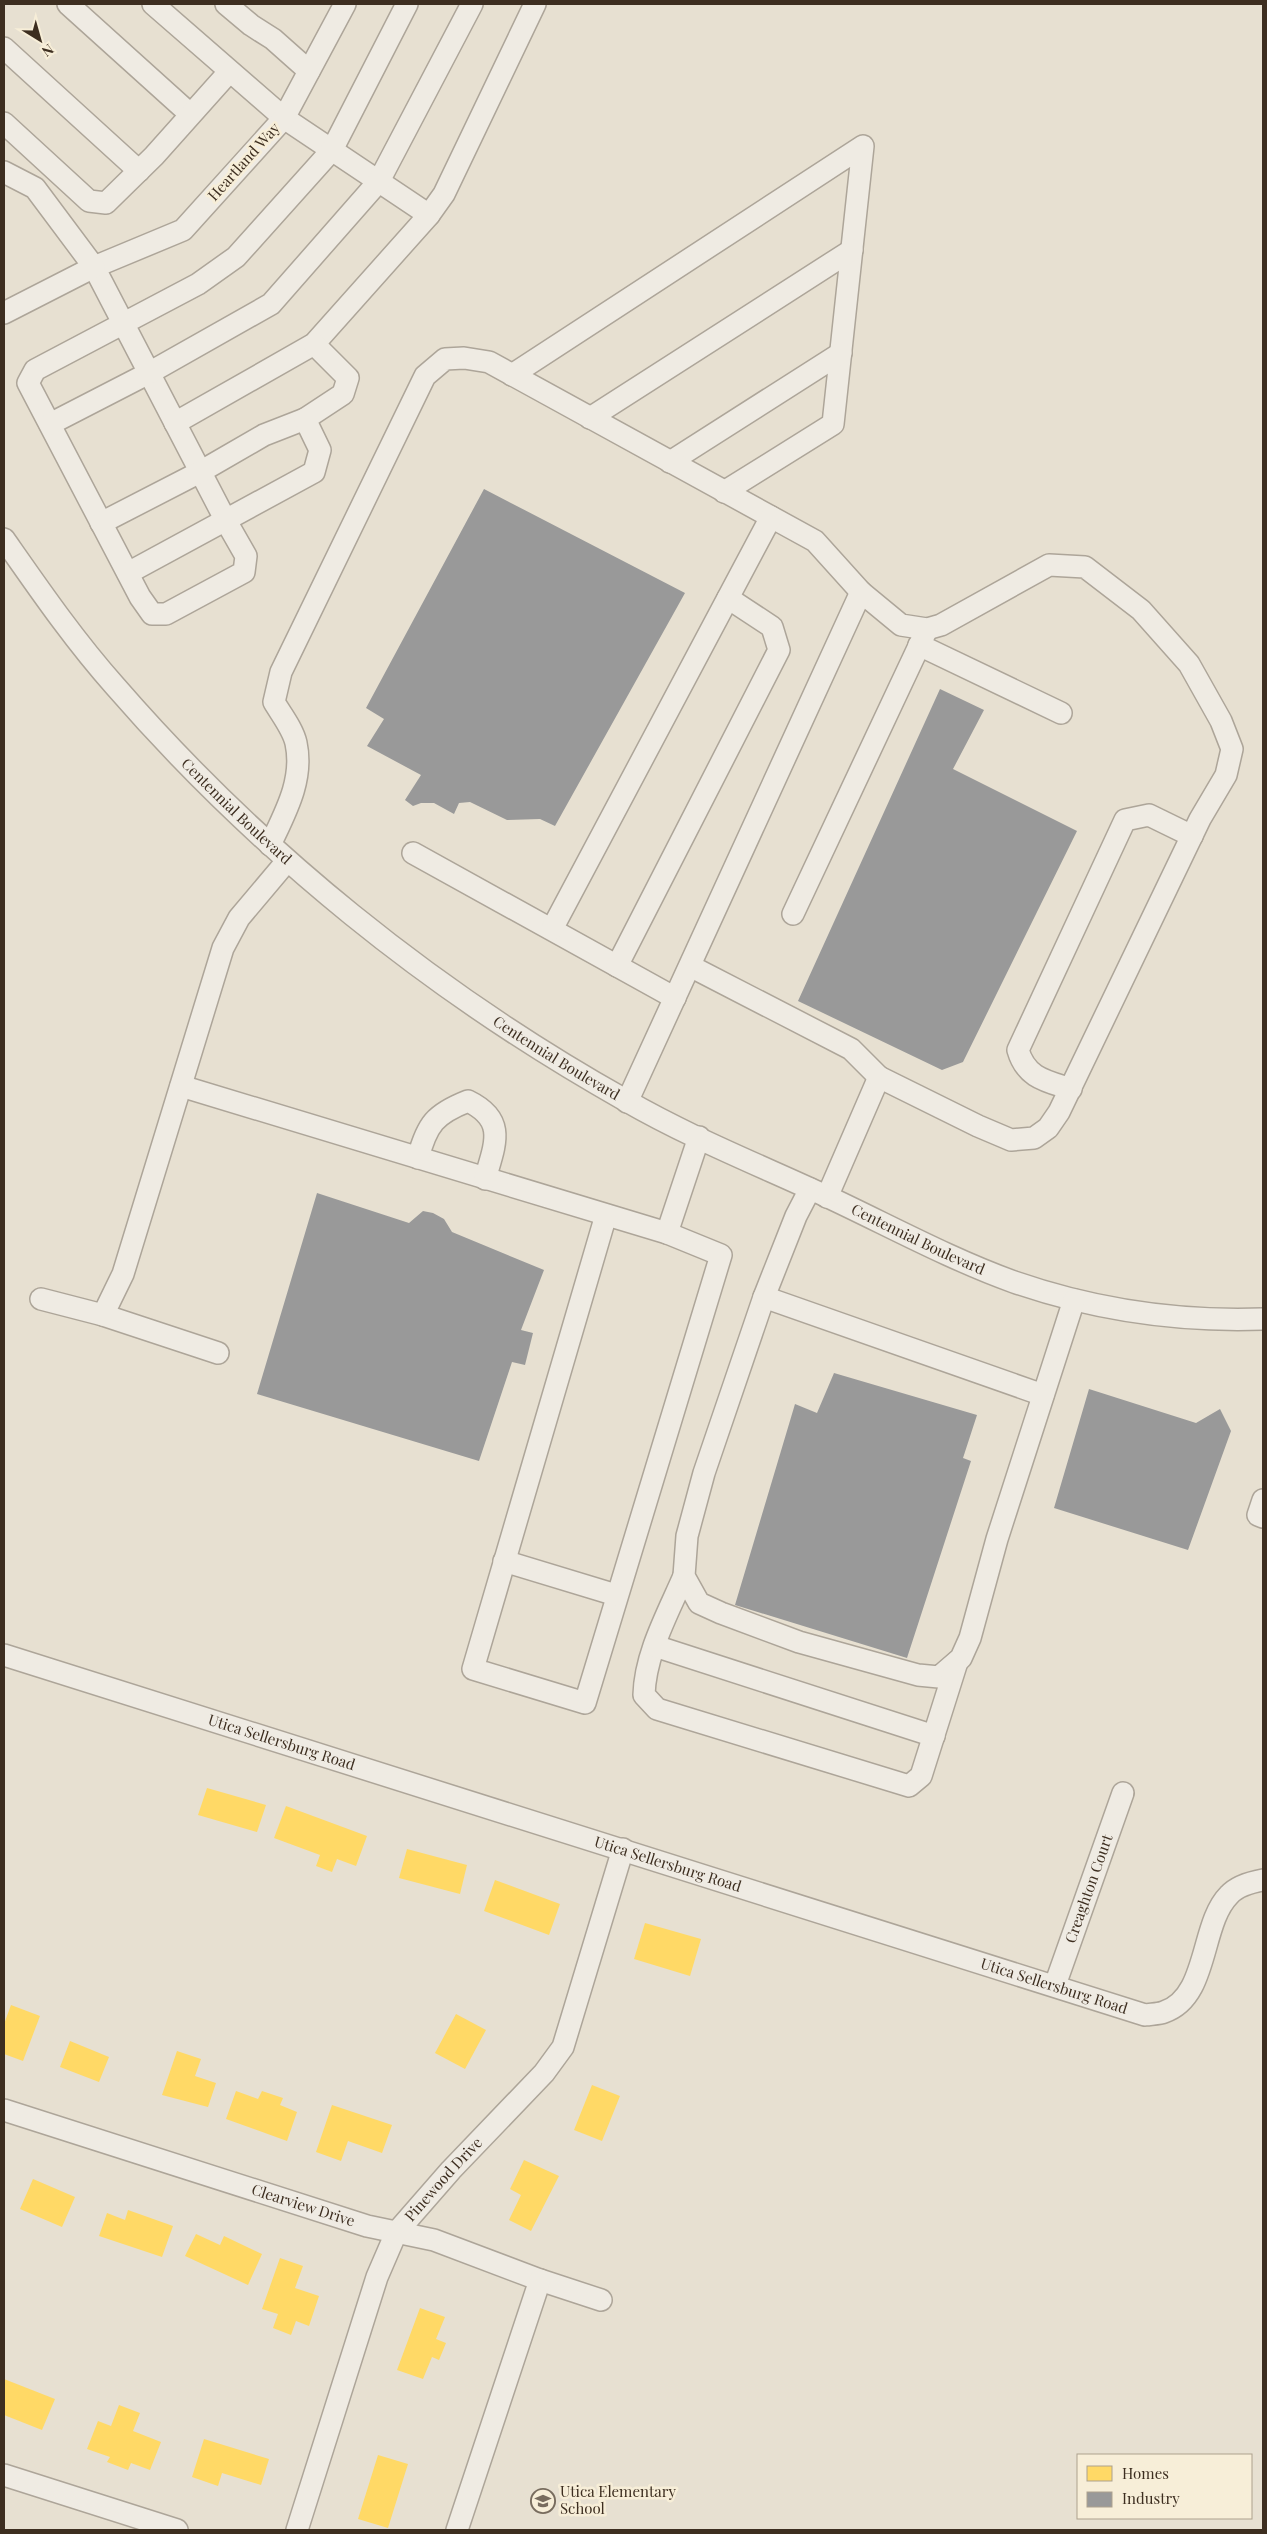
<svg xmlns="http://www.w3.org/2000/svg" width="1267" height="2534" font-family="'Playfair Display',serif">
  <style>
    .homes { fill: #ffd966 }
    .industry { fill: #999 }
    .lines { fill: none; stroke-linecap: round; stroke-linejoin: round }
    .minor-casing { stroke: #ada599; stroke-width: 24 }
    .minor { stroke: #efebe3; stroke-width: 21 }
    .labels { text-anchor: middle; stroke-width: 5; stroke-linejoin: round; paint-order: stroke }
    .street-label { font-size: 15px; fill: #3d2e20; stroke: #f7eed8 }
    .poi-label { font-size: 15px; fill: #3d2e20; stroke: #f7eed8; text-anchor: start }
  </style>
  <rect width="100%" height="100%" fill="#e7e0d1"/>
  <g class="homes">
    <polygon points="207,1788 266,1805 257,1832 198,1815"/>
    <polygon points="286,1806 367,1836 356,1866 337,1859 332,1872 316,1866 320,1855 274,1838"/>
    <polygon points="407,1849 467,1865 460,1894 399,1878"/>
    <polygon points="495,1880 560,1904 549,1935 484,1911"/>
    <polygon points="645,1923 701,1939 690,1976 634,1959"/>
    <polygon points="11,2005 40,2016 23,2061 4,2054 4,2024"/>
    <polygon points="456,2014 486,2030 465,2069 435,2053"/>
    <polygon points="70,2041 109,2057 99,2082 60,2067"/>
    <polygon points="177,2051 201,2059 195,2076 216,2083 208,2107 162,2095"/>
    <polygon points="592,2085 620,2096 602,2141 574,2130"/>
    <polygon points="236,2091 258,2099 262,2091 283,2098 280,2105 297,2112 287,2141 226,2119"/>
    <polygon points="332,2105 392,2125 382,2153 348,2141 341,2161 316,2152"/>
    <polygon points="524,2160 559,2176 531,2231 509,2220 521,2195 510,2189"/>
    <polygon points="33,2179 75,2197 62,2227 20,2209"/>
    <polygon points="128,2210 173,2226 162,2257 99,2236 107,2213 125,2220"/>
    <polygon points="196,2234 220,2245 224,2236 262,2254 248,2285 185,2256"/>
    <polygon points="280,2258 303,2266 295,2288 319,2296 309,2326 296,2321 291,2335 273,2328 278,2314 262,2309"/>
    <polygon points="420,2308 445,2317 436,2339 446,2343 439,2360 432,2357 423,2379 397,2370"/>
    <polygon points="4,2379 55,2399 42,2430 4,2415"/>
    <polygon points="119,2405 140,2413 133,2431 161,2442 150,2470 131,2463 128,2470 107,2462 110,2457 87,2449 98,2421 111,2426"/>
    <polygon points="204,2439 269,2459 261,2485 222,2473 218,2486 192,2477"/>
    <polygon points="378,2455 408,2464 388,2528 358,2519"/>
  </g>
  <g class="industry">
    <polygon points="484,489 685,593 555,826 540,819 507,820 470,802 459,803 454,814 434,803 421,803 413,806 405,800 421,775 367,746 384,719 366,708"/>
    <polygon points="940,689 984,710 953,769 1077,831 963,1062 942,1070 798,1001"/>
    <polygon points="317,1193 409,1223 423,1211 433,1213 444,1219 452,1232 544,1270 521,1330 533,1333 525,1365 512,1362 479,1461 257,1394"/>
    <polygon points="834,1373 977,1415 963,1458 971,1461 907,1658 735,1605 795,1404 817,1413"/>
    <polygon points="1089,1389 1196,1423 1220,1409 1231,1431 1188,1550 1054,1508"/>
  </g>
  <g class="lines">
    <defs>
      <g id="minor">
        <polyline points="68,4 190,114"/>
        <polyline points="153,4 284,118 429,215"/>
        <polyline points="226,4 251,25 273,39 309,71"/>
        <polyline points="345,4 284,118 183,230 94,267 226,521 246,556 244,572 166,614 152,614 140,597 28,383 35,370 198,284 236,257 332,150 407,4"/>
        <polyline points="4,48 139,171"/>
        <polyline points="4,123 89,201 106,203 154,156 229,72"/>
        <polyline points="4,172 35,188 94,267 4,313"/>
        <polyline points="512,375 863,146 833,424 724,492"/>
        <polyline points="590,418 852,250"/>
        <polyline points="175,423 314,344 429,215 444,194 535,4"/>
        <polyline points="50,424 149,373 271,304 379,181 472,4"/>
        <polyline points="670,462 841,353"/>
        <polyline points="101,523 200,472 264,435 305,419"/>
        <path id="s1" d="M4 539C39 589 74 640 115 686 259 852 433 992 625 1100 689 1137 759 1165 826 1196 888 1225 950 1259 1014 1282 1095 1310 1178 1322 1263 1319"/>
        <polyline points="128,573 314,472 320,450 305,419 343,394 348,378 314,344"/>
        <polyline points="919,645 1061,713"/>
        <path d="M270 845C285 813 304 780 296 743 293 729 281 714 274 702L281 672 425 376 445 359 464 358 489 362 815 541 861 592 901 625 927 629 941 625 1049 565 1085 567 1141 610 1189 664 1221 721 1232 749 1226 775 1200 819 1059 1112 1048 1128 1034 1138 1011 1140 978 1126 879 1077 827 1197"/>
        <polyline points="413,853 675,998"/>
        <polyline points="793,914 927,629"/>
        <polyline points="552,929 771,517"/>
        <polyline points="617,966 779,650 772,627 728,598"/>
        <polyline points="690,966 851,1049 879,1077"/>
        <polyline points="181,1086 667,1233 721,1255 585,1703 473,1669 606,1215"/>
        <path d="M1071 1089C1046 1081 1026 1078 1018 1050L1125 820 1149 815 1192 836"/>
        <polyline points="627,1102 861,592"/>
        <path d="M418 1158C427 1124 435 1114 468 1101 507 1120 495 1144 485 1179"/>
        <polyline points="810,1189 796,1216 764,1297 704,1473 687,1536 684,1576 699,1603 721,1613 799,1642 918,1675 939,1677 961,1658 970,1638 997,1539 1074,1300"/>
        <polyline points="667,1233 699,1137"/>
        <polyline points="764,1297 1043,1395"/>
        <polyline points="41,1299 103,1315 123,1274 223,948 239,918 287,861"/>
        <polyline points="103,1315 218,1353"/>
        <polyline points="1263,1500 1258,1515 1263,1517"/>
        <polyline points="504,1561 616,1595"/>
        <path d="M684 1576C668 1613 645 1654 644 1695L657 1709 909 1786 921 1776 957 1662"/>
        <polyline points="655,1646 934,1736"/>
        <path id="s2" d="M4 1655 1145 2015C1151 2014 1159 2014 1164 2012 1209 1997 1200 1924 1229 1895 1237 1886 1252 1882 1263 1880"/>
        <path id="s3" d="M1055 1985 1123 1793"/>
        <path id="s4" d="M4 2110 367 2226 434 2240 540 2280 601 2300"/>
        <polyline points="4,2475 177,2530"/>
        <path id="s5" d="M297 2530 377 2277 396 2233 451 2170 544 2073 563 2047 623 1849"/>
        <polyline points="457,2530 540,2280"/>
      </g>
    </defs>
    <use href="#minor" class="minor-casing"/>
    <use href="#minor" class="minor"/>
  </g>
  <defs>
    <symbol id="school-ring" viewBox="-11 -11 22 22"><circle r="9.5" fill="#f7eed8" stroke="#786c5e" stroke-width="1.5"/><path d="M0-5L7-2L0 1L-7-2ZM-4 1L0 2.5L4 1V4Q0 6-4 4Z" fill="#786c5e"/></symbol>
  </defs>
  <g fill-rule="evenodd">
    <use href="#school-ring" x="529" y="2487" width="28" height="28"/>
  </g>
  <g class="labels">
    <g class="street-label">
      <text transform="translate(244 162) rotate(-48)" y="5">Heartland Way</text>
      <text dy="5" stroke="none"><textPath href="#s1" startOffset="359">Centennial Boulevard</textPath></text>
      <text dy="5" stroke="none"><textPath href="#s1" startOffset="764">Centennial Boulevard</textPath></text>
      <text dy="5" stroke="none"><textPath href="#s1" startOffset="1169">Centennial Boulevard</textPath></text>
      <text dy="5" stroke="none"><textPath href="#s2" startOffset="291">Utica Sellersburg Road</textPath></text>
      <text dy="5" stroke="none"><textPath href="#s2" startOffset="696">Utica Sellersburg Road</textPath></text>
      <text dy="5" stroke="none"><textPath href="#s3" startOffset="102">Creaghton Court</textPath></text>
      <text dy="5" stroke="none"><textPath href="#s2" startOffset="1101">Utica Sellersburg Road</textPath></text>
      <text dy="5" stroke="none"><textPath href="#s5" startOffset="385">Pinewood Drive</textPath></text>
      <text dy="5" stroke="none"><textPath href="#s4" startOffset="314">Clearview Drive</textPath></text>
    </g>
    <g class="poi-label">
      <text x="560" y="2497">Utica Elementary<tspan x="560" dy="17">School</tspan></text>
    </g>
  </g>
  <rect width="1267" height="2534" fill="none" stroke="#3d2e20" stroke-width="10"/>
  <rect x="1077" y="2454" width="175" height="65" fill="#f7eed8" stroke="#ada18e"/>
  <rect x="1087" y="2466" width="25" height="15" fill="#ffd966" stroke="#ada18e"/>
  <text x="1122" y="2479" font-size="15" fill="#3d2e20">Homes</text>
  <rect x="1087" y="2492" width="25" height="15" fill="#999999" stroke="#ada18e"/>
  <text x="1122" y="2504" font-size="15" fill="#3d2e20">Industry</text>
  <g transform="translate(40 40) rotate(143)" stroke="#f7eed8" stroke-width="4" paint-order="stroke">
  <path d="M0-4L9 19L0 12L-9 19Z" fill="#3d2e20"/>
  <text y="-8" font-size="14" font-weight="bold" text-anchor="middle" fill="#3d2e20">N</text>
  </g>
</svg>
